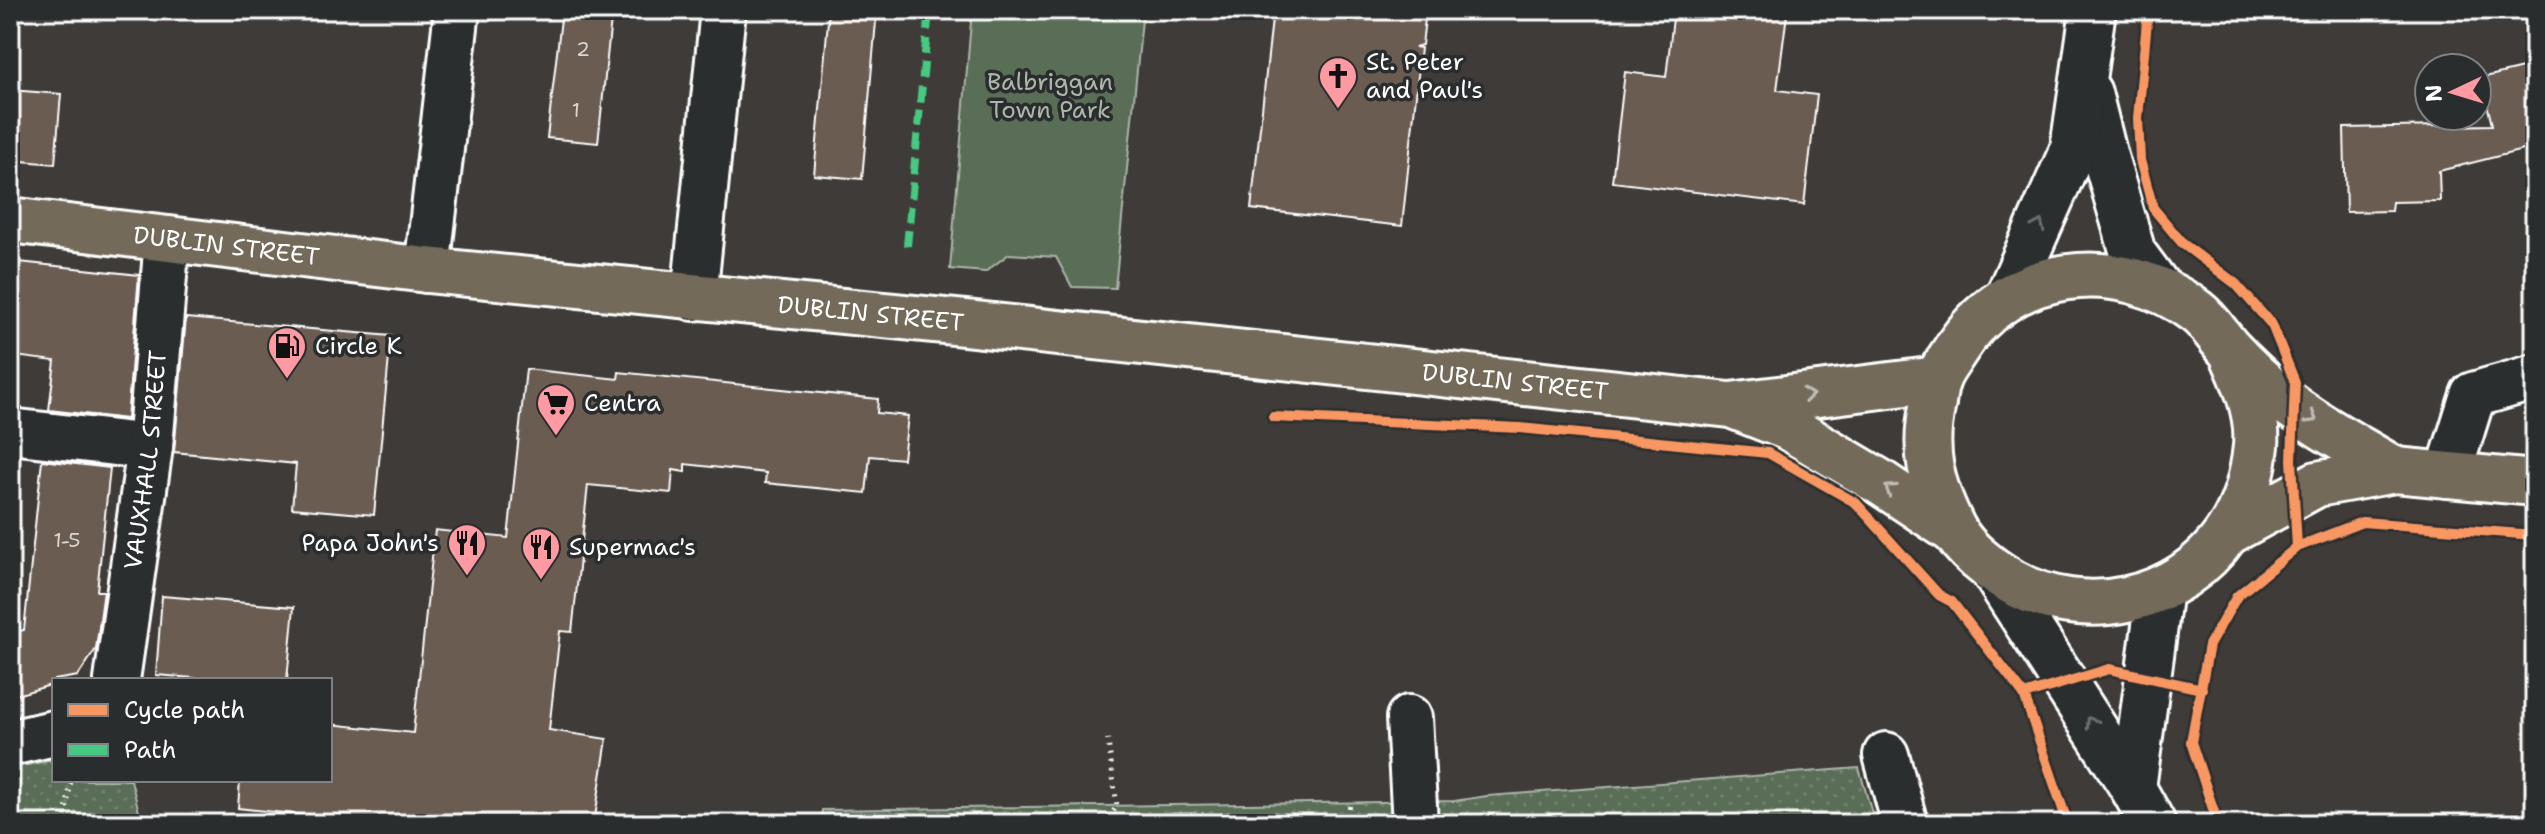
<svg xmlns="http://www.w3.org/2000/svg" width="2545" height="834" font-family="'Shantell Sans',sans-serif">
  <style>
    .grass { fill: url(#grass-dots); stroke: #acb6ab; stroke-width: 2 }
    .green { fill: #5a6d57; stroke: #acb6ab; stroke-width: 2 }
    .building { fill: #6b5c51; stroke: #fff; stroke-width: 2 }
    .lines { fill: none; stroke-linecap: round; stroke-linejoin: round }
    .minor-casing { stroke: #fff; stroke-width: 50 }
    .major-casing { stroke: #fff; stroke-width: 50 }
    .path { stroke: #fff; stroke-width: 5; stroke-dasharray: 2 6; stroke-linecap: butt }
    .minor { stroke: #2a2d2e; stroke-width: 44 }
    .major { stroke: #736b5a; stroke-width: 44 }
    .quiet { stroke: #46c982; stroke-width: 8; stroke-dasharray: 16 8; stroke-linecap: butt }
    .cycleway-casing { stroke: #2a2d2e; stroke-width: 15 }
    .cycleway { stroke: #f99763; stroke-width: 10 }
    .oneway { stroke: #6a6c6d }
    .oneway2 { stroke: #c0bcb5 }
    .labels { text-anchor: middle; stroke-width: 7; stroke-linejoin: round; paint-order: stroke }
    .number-label { font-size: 20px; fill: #dad6d4 }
    .poi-label { font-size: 24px; fill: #fff; stroke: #2a2d2e; text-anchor: start }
    .park-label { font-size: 24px; fill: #acb6ab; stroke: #2a2d2e }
    .street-label { font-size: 24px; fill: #fff; stroke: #2a2d2e }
  </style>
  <defs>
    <pattern id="grass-dots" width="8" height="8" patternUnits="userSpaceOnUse" patternTransform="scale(2)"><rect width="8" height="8" fill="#5a6d57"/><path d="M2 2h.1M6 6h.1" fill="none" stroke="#738370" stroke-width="1.8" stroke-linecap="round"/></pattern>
  </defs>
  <rect width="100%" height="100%" fill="#3e3b38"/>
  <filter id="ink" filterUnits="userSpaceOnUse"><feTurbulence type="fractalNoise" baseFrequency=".0125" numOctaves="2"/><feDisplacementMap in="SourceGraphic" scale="16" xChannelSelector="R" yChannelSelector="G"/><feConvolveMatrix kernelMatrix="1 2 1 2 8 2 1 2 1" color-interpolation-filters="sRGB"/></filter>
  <g filter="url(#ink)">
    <g class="grass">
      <polygon points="54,760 54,780 131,780 142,824 10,824 10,768"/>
      <polygon points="1859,768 1875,824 821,824 822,810 1454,801 1487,796"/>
    </g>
    <polygon class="green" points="972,10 1143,10 1115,288 1072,287 1056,257 1009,254 985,272 950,269"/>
    <g class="building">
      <polygon points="562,10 612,10 598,143 547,138"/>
      <polygon points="829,10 877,10 862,179 814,175"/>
      <polygon points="1273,10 1426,10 1422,45 1415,47 1421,48 1402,226 1251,209"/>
      <polygon points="1674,10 1751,10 1787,14 1777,90 1817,95 1804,205 1612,182 1625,72 1666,77"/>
      <polygon points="2535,65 2535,147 2439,171 2440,201 2392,202 2391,211 2346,212 2344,128 2492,125 2481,78"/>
      <polygon points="10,90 61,94 55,164 10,160"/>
      <polygon points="10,261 139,275 127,419 49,410 55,361 14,356 19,313 10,312"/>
      <polygon points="186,318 391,336 374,515 292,508 296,464 174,452"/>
      <polygon points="526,369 618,379 619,372 878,399 877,413 908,416 903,459 870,456 866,493 765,483 766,473 685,464 685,472 673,470 671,493 588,485 572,632 560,631 549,730 607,739 594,824 383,824 238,808 240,780 330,780 330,724 413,733 435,530 508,538"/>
      <polygon points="42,460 110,468 97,591 104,591 96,649 78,676 54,680 54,684 10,697 10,633 24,630"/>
      <polygon points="162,596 294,607 287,680 219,680 156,675"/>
    </g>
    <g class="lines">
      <defs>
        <g id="minor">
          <polyline points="2089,93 2105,157 2133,253 2159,288"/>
          <polyline points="427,270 457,10"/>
          <polyline points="2008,296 2073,149 2093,10"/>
          <polyline points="694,298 723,10"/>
          <polyline points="10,431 150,447"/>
          <polyline points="2448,475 2473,395 2535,377"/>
          <polyline points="1993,571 2133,788 2153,824"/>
          <path id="s1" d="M117 680 150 447 167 239"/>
          <polyline points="1409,718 1415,824"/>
          <polyline points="10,743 54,733"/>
          <polyline points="1886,755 1905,824"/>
          <polyline points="2133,788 2160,589"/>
        </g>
        <g id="major">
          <path id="s2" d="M10 220 427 270 965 323 1730 405 1938 379"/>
          <path d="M2231 351C2244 380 2259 412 2256 446 2253 476 2244 508 2227 533 2179 603 2084 622 2012 582 1991 570 1964 550 1953 528 1931 484 1922 451 1933 403 1934 395 1935 386 1938 378 1942 369 1949 360 1954 352 2007 265 2119 253 2197 312 2210 322 2219 338 2230 350 2245 366 2263 383 2280 397 2311 423 2359 448 2395 470"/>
          <polyline points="1736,407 1789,428 1880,482 1955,532"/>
          <polyline points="2227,533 2317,484 2395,470 2535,483"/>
        </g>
      </defs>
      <use href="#minor" class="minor-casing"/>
      <use href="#major" class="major-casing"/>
      <g class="path">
        <polyline points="64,824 71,780"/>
        <polyline points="1104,824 1117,806 1107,734"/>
        <polyline points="1348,824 1350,803"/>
      </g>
      <use href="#minor" class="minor"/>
      <use href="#major" class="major"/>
      <polyline class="quiet" points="907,246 929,10"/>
      <defs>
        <g id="cycleway">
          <polyline points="2148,10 2138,118 2140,160 2153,208 2183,244 2236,284 2272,325 2295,382 2292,460 2297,547"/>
          <polyline points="1273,417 1520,428 1768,453 1856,503 1939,595 1952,602 2024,695 2068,824"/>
          <polyline points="2024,695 2109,669 2202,689"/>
          <polyline points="2218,824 2191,742 2209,645 2237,596 2297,547 2362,522 2535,535"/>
        </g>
      </defs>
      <use href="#cycleway" class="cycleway-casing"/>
      <use href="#cycleway" class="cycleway"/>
    </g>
    <defs><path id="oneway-chevron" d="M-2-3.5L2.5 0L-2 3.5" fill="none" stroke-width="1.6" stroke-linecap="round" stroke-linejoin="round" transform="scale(2)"/></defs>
    <g class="oneway">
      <use href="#oneway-chevron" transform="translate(2039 225) rotate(-66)"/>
      <use href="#oneway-chevron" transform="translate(2091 722) rotate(-123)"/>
    </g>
    <g class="oneway2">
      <use href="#oneway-chevron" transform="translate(1808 395) rotate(-7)"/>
      <use href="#oneway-chevron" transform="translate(2312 418) rotate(32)"/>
      <use href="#oneway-chevron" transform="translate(1890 489) rotate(-147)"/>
    </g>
  </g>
  <defs>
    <symbol id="church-pin" viewBox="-11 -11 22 30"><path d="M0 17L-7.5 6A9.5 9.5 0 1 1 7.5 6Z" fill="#ff9aa2" stroke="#2a2d2e"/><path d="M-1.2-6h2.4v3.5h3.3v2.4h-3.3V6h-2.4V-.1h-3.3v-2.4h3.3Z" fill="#111"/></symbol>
    <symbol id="fuel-pin" viewBox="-11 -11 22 30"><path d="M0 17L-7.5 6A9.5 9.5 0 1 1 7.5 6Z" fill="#ff9aa2" stroke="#2a2d2e"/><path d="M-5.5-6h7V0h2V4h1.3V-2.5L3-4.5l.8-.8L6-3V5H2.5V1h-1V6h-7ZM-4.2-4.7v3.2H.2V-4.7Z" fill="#111"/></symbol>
    <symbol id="supermarket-pin" viewBox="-11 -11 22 30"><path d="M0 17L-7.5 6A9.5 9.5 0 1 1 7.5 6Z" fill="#ff9aa2" stroke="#2a2d2e"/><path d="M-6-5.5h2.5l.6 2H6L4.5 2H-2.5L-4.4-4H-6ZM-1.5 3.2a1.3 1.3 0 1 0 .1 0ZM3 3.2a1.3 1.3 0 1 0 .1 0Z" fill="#111"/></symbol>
    <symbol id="restaurant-pin" viewBox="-11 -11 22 30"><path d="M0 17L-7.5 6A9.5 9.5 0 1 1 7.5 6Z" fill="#ff9aa2" stroke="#2a2d2e"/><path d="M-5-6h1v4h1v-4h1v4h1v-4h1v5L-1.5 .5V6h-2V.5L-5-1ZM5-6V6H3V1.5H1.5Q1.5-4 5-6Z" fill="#111"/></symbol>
  </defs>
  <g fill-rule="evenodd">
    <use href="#church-pin" x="1316" y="54" width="44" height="60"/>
    <use href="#fuel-pin" x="265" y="324" width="44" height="60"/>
    <use href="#supermarket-pin" x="534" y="381" width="44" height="60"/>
    <use href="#restaurant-pin" x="445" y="521" width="44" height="60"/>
    <use href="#restaurant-pin" x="519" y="525" width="44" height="60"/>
  </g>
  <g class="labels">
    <g class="number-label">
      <text x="583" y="56">2</text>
      <text x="576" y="117">1</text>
      <text x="67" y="547">1-5</text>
    </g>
    <g class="poi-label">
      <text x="1366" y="70">St. Peter<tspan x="1366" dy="28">and Paul's</tspan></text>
      <text x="315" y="354">Circle K</text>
      <text x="584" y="411">Centra</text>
      <text x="439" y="551" text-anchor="end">Papa John's</text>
      <text x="569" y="555">Supermac's</text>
    </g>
    <g class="park-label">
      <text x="1050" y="90">Balbriggan<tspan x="1050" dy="28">Town Park</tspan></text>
    </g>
    <g class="street-label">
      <text dy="8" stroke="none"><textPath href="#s2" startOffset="218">DUBLIN STREET</textPath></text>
      <text dy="8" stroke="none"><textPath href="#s2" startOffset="866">DUBLIN STREET</textPath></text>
      <text dy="8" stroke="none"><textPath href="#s2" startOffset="1514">DUBLIN STREET</textPath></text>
      <text dy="8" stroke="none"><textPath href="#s1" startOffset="222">VAUXHALL STREET</textPath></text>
    </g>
  </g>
  <rect width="2545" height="834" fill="none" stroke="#2a2d2e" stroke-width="40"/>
  <rect x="20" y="20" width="2505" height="794" fill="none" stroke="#fff" stroke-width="3" filter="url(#ink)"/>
  <rect x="52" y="678" width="280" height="104" fill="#2a2d2e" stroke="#7f8182" stroke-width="2"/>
  <rect x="68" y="704" width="40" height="12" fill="#f99763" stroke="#7f8182" stroke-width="2"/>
  <text x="124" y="718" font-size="24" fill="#ffffff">Cycle path</text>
  <rect x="68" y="744" width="40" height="12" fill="#46c982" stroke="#7f8182" stroke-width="2"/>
  <text x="124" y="758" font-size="24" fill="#ffffff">Path</text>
  <g transform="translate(2453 92) rotate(266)"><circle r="38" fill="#2a2d2e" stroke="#7f8182" stroke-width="2"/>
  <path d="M0-6L14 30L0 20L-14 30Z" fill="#ff9aa2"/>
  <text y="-12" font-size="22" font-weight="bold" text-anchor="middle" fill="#ffffff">N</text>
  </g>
</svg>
